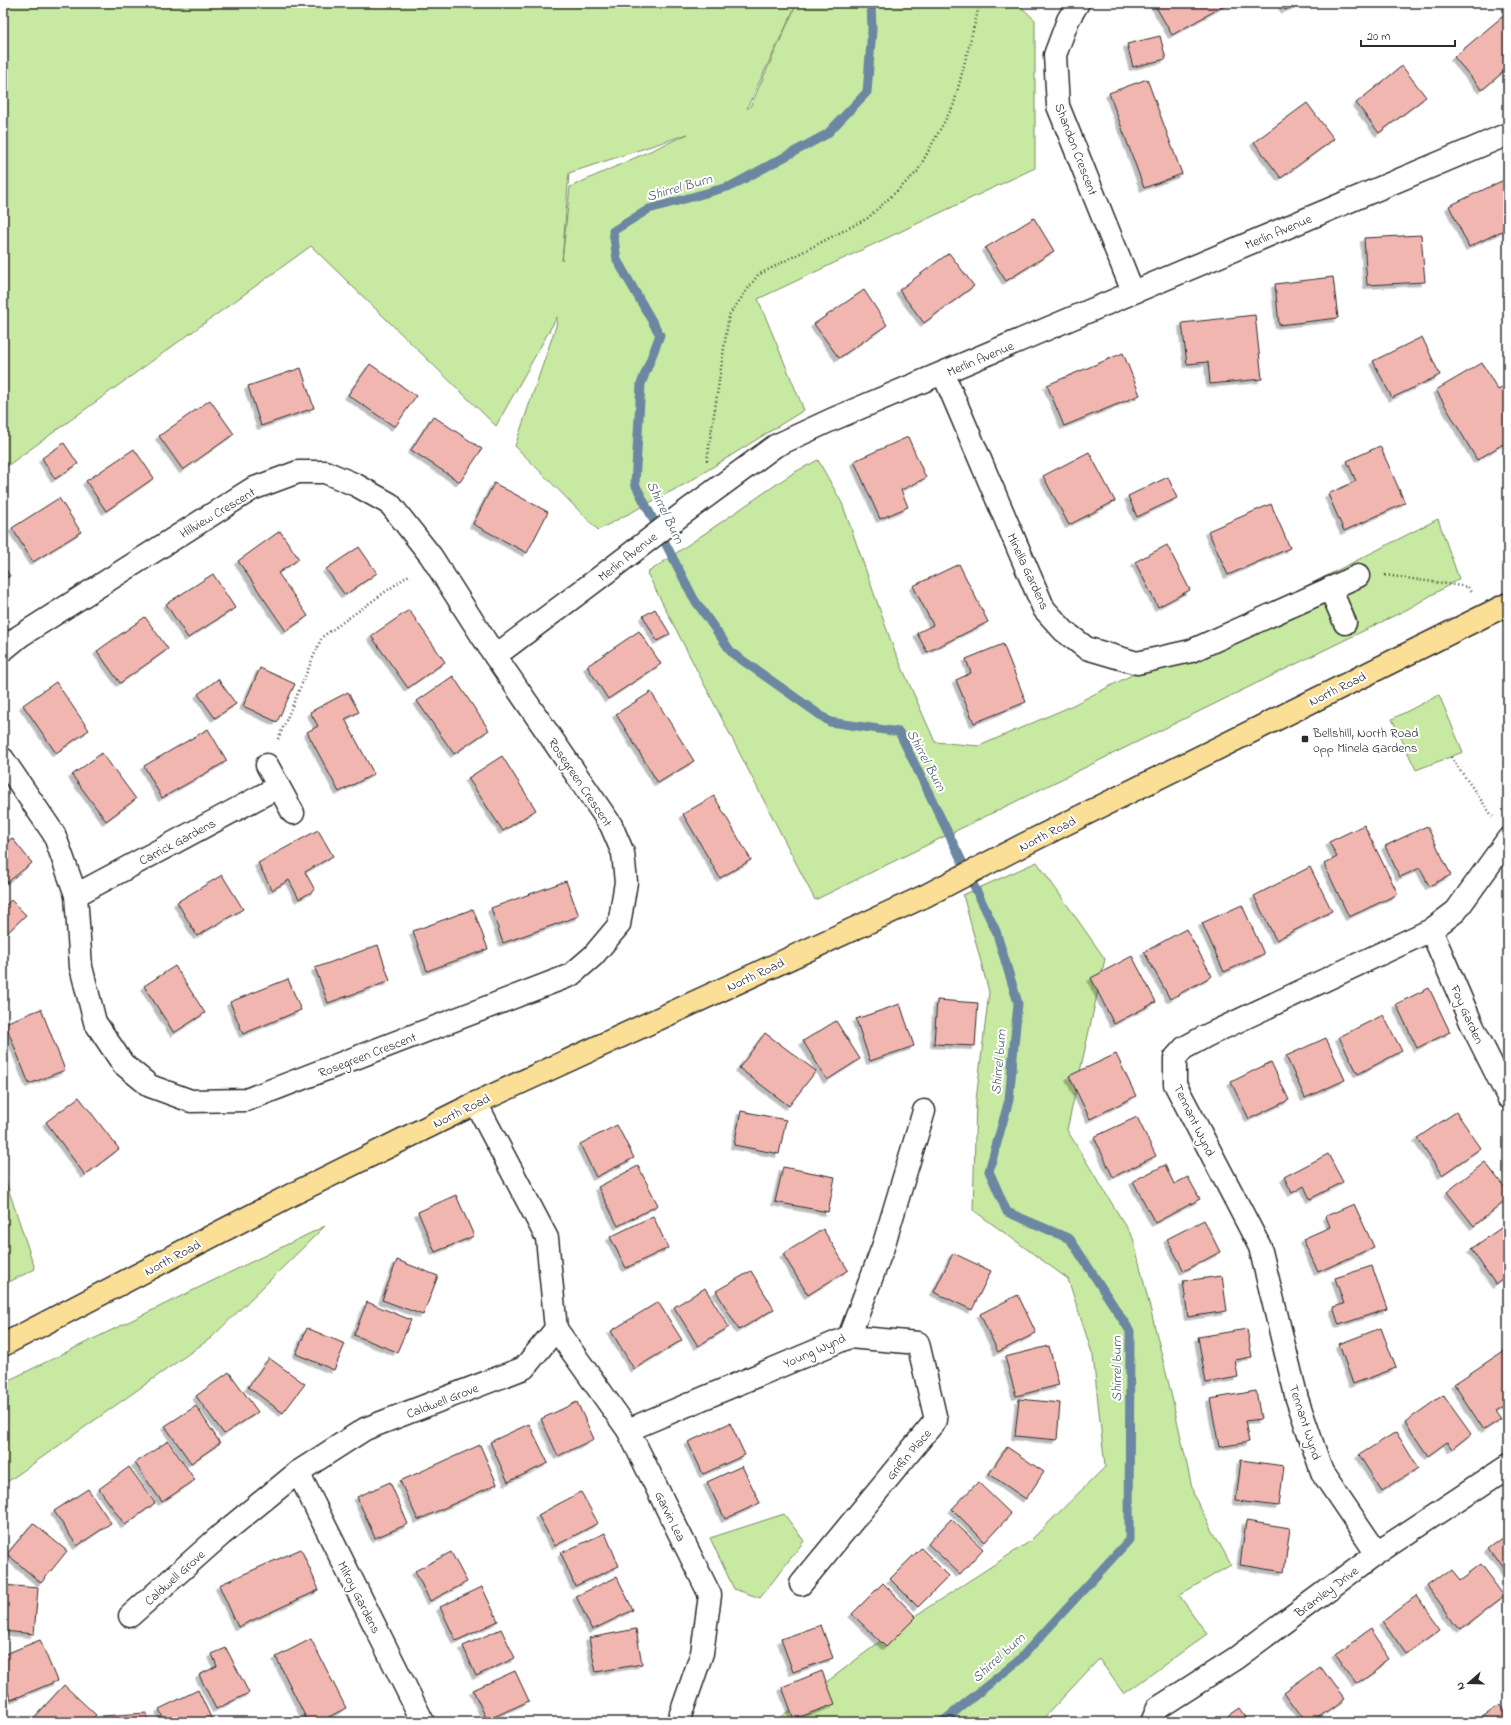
<svg xmlns="http://www.w3.org/2000/svg" width="1511" height="1725" font-family="'Indie Flower',sans-serif">
  <style>
    .green { fill: #c7e9a2; stroke: #798a66; fill-rule: evenodd }
    .lines { fill: none; stroke-linecap: round; stroke-linejoin: round }
    .stream { stroke: #6c87a2; stroke-width: 9 }
    .building { fill: #f2b6b0; stroke: #2b2b2b; filter: url(#shadow) }
    .minor-casing { stroke: #2b2b2b; stroke-width: 25 }
    .major-casing { stroke: #2b2b2b; stroke-width: 25 }
    .path { stroke: #2b2b2b; stroke-width: 2.5; stroke-dasharray: 1 3; stroke-linecap: butt }
    .minor { stroke: #fff; stroke-width: 22 }
    .major { stroke: #fbdf96; stroke-width: 22 }
    .poi-dot { fill: #2b2b2b; stroke: #fff; stroke-width: 1.5 }
    .labels { text-anchor: middle; stroke-width: 4; stroke-linejoin: round; paint-order: stroke }
    .street-label { font-size: 13px; fill: #2b2b2b; stroke: #fff }
    .poi-label { font-size: 13px; fill: #2b2b2b; stroke: #fff; text-anchor: start }
    .water-label { font-size: 14px; font-style: italic; fill: #4b5966; stroke: #fff }
  </style>
  <defs>
    <filter id="shadow"><feDropShadow dx="-3.5" dy="3.5" stdDeviation="0" flood-color="#0004"/></filter>
  </defs>
  <rect width="100%" height="100%" fill="#fff"/>
  <filter id="ink" filterUnits="userSpaceOnUse"><feTurbulence type="fractalNoise" baseFrequency=".025" numOctaves="2"/><feDisplacementMap in="SourceGraphic" scale="8" xChannelSelector="R" yChannelSelector="G"/><feConvolveMatrix kernelMatrix="1 2 1 2 8 2 1 2 1" color-interpolation-filters="sRGB"/></filter>
  <g filter="url(#ink)">
    <g class="green">
      <path d="M3 3H797L747 108 750 107 797 3H1017L1035 20V168L758 299 804 410 687 483 598 530 515 446 556 326 557 317 496 426 311 246 3 469ZM688 134 570 187 562 261 569 173Z"/>
      <polygon points="818,460 842,503 893,647 935,742 979,746 1067,708 1438,519 1459,579 1408,609 815,900 647,573 793,473"/>
      <polygon points="1439,695 1463,752 1416,770 1392,719"/>
      <polygon points="1037,862 1105,959 1067,1130 1133,1238 1171,1393 1194,1496 1231,1565 1179,1595 1207,1634 1124,1694 1099,1659 1040,1722 774,1722 907,1621 1029,1542 1105,1467 1093,1356 1068,1279 973,1210 976,1100 989,992 963,895"/>
      <polygon points="3,1173 35,1269 3,1285"/>
      <polygon points="325,1226 211,1338 3,1485 3,1383"/>
      <polygon points="784,1514 804,1541 760,1598 734,1589 710,1538"/>
    </g>
    <g class="lines">
      <polyline class="stream" points="871,3 872,30 867,92 827,134 731,186 649,209 613,231 617,260 660,335 641,384 635,484 694,599 732,653 830,722 899,732 996,931 1018,1003 1009,1100 989,1171 1007,1212 1070,1239 1130,1331 1129,1540 1018,1661 942,1722"/>
    </g>
    <g class="building">
      <polygon points="1159,3 1229,3 1172,35 1155,5"/>
      <polygon points="1281,3 1300,3 1285,10"/>
      <polygon points="1508,12 1508,68 1482,90 1454,57"/>
      <polygon points="1160,36 1166,59 1133,67 1127,44"/>
      <polygon points="1402,66 1426,97 1379,133 1356,103"/>
      <polygon points="1147,79 1182,174 1144,188 1109,93"/>
      <polygon points="1307,103 1334,139 1281,178 1254,142"/>
      <polygon points="1508,178 1508,228 1469,247 1449,206"/>
      <polygon points="1034,218 1054,251 1006,281 985,248"/>
      <polygon points="1421,235 1425,282 1367,285 1364,238"/>
      <polygon points="949,253 974,286 924,323 899,290"/>
      <polygon points="1333,277 1338,318 1279,325 1275,284"/>
      <polygon points="864,290 887,325 839,358 814,324"/>
      <polygon points="1255,315 1262,379 1210,384 1208,362 1187,364 1182,323"/>
      <polygon points="1422,337 1440,375 1392,398 1373,361"/>
      <polygon points="1123,353 1140,395 1064,426 1047,385"/>
      <polygon points="1482,363 1498,390 1508,384 1508,441 1477,460 1436,390"/>
      <polygon points="370,364 416,396 395,427 348,395"/>
      <polygon points="301,368 314,408 261,426 248,386"/>
      <polygon points="210,400 234,434 183,470 159,436"/>
      <polygon points="433,416 482,449 460,482 411,450"/>
      <polygon points="908,437 926,478 901,490 908,507 880,519 854,461"/>
      <polygon points="64,443 78,464 55,479 42,458"/>
      <polygon points="1380,446 1405,503 1344,531 1328,494 1356,481 1347,461"/>
      <polygon points="134,449 154,478 106,511 86,481"/>
      <polygon points="1089,452 1115,501 1069,525 1043,476"/>
      <polygon points="1168,477 1177,498 1137,517 1128,496"/>
      <polygon points="494,483 548,512 527,553 473,524"/>
      <polygon points="59,498 81,532 33,562 12,528"/>
      <polygon points="1271,504 1290,548 1228,575 1208,531"/>
      <polygon points="280,531 299,559 278,573 308,616 286,631 238,561"/>
      <polygon points="1167,545 1190,590 1158,607 1135,562"/>
      <polygon points="359,547 377,573 345,595 326,569"/>
      <polygon points="959,564 988,622 927,652 917,633 933,625 913,586"/>
      <polygon points="3,565 10,576 3,580"/>
      <polygon points="213,574 235,608 188,638 166,604"/>
      <polygon points="655,609 670,634 657,641 643,616"/>
      <polygon points="409,610 445,662 408,688 371,636"/>
      <polygon points="145,617 168,649 120,683 97,651"/>
      <polygon points="639,631 661,664 608,699 587,666"/>
      <polygon points="1003,644 1026,702 974,723 956,680 971,673 966,659"/>
      <polygon points="260,668 295,684 277,722 243,706"/>
      <polygon points="453,676 489,730 454,754 417,701"/>
      <polygon points="218,679 236,704 215,718 198,694"/>
      <polygon points="56,682 89,730 56,753 23,705"/>
      <polygon points="348,692 359,712 345,719 374,774 339,792 307,732 318,726 310,712"/>
      <polygon points="651,692 694,761 658,783 616,714"/>
      <polygon points="208,729 227,761 162,798 144,766"/>
      <polygon points="102,753 136,799 106,821 72,775"/>
      <polygon points="502,756 536,810 503,831 468,778"/>
      <polygon points="714,796 751,860 720,878 683,814"/>
      <polygon points="1364,825 1398,894 1349,917 1324,864 1337,857 1329,842"/>
      <polygon points="1427,826 1451,875 1429,886 1420,868 1400,877 1385,846"/>
      <polygon points="318,830 333,856 305,872 315,890 299,899 289,880 272,890 258,863"/>
      <polygon points="12,838 32,863 3,886 3,845"/>
      <polygon points="1310,867 1332,911 1276,940 1254,896"/>
      <polygon points="222,875 243,909 197,936 177,902"/>
      <polygon points="566,881 579,916 503,943 491,908"/>
      <polygon points="11,900 26,915 4,936 3,935 3,908"/>
      <polygon points="1242,905 1264,954 1224,972 1202,923"/>
      <polygon points="473,909 488,949 427,971 413,931"/>
      <polygon points="1186,929 1212,976 1170,999 1144,952"/>
      <polygon points="378,945 390,981 328,1003 315,968"/>
      <polygon points="1132,956 1156,1002 1114,1024 1091,978"/>
      <polygon points="175,966 205,1013 174,1033 144,986"/>
      <polygon points="288,979 301,1010 243,1034 230,1002"/>
      <polygon points="1429,988 1450,1032 1417,1048 1396,1004"/>
      <polygon points="937,1000 978,1003 975,1046 934,1044"/>
      <polygon points="900,1004 914,1046 870,1061 856,1019"/>
      <polygon points="41,1009 65,1070 29,1084 5,1023"/>
      <polygon points="1383,1015 1402,1051 1358,1074 1339,1037"/>
      <polygon points="836,1021 860,1059 827,1080 803,1041"/>
      <polygon points="765,1033 816,1071 789,1106 739,1068"/>
      <polygon points="1326,1038 1345,1080 1305,1098 1286,1056"/>
      <polygon points="1116,1054 1136,1096 1090,1119 1069,1076"/>
      <polygon points="1271,1062 1289,1100 1249,1119 1231,1082"/>
      <polygon points="79,1097 119,1149 85,1175 46,1122"/>
      <polygon points="741,1111 786,1120 779,1154 734,1145"/>
      <polygon points="1456,1112 1481,1148 1442,1175 1417,1138"/>
      <polygon points="1137,1117 1156,1156 1113,1177 1094,1137"/>
      <polygon points="617,1125 634,1158 596,1177 580,1144"/>
      <polygon points="1328,1154 1343,1182 1310,1199 1304,1186 1292,1193 1284,1177"/>
      <polygon points="1485,1162 1508,1192 1508,1199 1474,1226 1447,1192"/>
      <polygon points="1165,1165 1174,1184 1188,1177 1200,1199 1155,1223 1133,1181"/>
      <polygon points="638,1166 658,1205 618,1226 598,1187"/>
      <polygon points="783,1167 835,1177 828,1212 775,1202"/>
      <polygon points="456,1195 474,1236 435,1252 418,1212"/>
      <polygon points="1354,1204 1374,1247 1318,1272 1303,1239 1330,1227 1326,1216"/>
      <polygon points="653,1216 668,1248 626,1268 610,1237"/>
      <polygon points="1204,1220 1220,1252 1184,1271 1167,1239"/>
      <polygon points="1508,1223 1508,1276 1496,1285 1471,1249"/>
      <polygon points="823,1229 848,1270 808,1295 783,1254"/>
      <polygon points="953,1253 991,1271 972,1310 934,1292"/>
      <polygon points="397,1260 438,1276 423,1315 382,1300"/>
      <polygon points="1372,1266 1387,1309 1339,1325 1333,1307 1344,1304 1335,1278"/>
      <polygon points="751,1271 774,1309 739,1330 716,1291"/>
      <polygon points="1222,1276 1227,1311 1188,1317 1183,1281"/>
      <polygon points="705,1288 729,1327 698,1346 674,1307"/>
      <polygon points="1018,1295 1036,1333 998,1352 980,1314"/>
      <polygon points="367,1302 411,1320 397,1352 354,1335"/>
      <polygon points="658,1302 682,1340 634,1369 611,1331"/>
      <polygon points="307,1328 345,1344 334,1370 296,1354"/>
      <polygon points="1381,1328 1396,1368 1353,1384 1339,1344"/>
      <polygon points="1247,1329 1252,1357 1235,1360 1238,1377 1206,1383 1198,1337"/>
      <polygon points="1049,1346 1059,1385 1016,1396 1005,1357"/>
      <polygon points="1508,1348 1508,1402 1495,1410 1501,1419 1484,1430 1454,1384"/>
      <polygon points="269,1358 305,1384 283,1413 248,1387"/>
      <polygon points="229,1372 258,1412 224,1434 196,1396"/>
      <polygon points="1256,1391 1261,1419 1245,1421 1249,1442 1219,1447 1210,1399"/>
      <polygon points="1443,1395 1471,1434 1452,1449 1447,1442 1428,1456 1405,1422"/>
      <polygon points="1019,1399 1060,1403 1057,1440 1015,1436"/>
      <polygon points="577,1402 594,1439 558,1456 541,1419"/>
      <polygon points="196,1406 220,1443 191,1463 165,1426"/>
      <polygon points="730,1423 745,1455 703,1474 688,1442"/>
      <polygon points="529,1424 548,1463 508,1482 490,1442"/>
      <polygon points="1396,1432 1418,1468 1382,1491 1359,1455"/>
      <polygon points="168,1441 195,1480 162,1502 135,1463"/>
      <polygon points="480,1445 497,1484 418,1520 400,1481"/>
      <polygon points="1007,1447 1044,1472 1026,1499 989,1474"/>
      <polygon points="1241,1460 1284,1466 1279,1506 1236,1501"/>
      <polygon points="742,1466 760,1503 725,1519 707,1482"/>
      <polygon points="129,1467 155,1503 125,1525 99,1489"/>
      <polygon points="390,1482 408,1524 375,1538 357,1497"/>
      <polygon points="978,1482 1011,1514 985,1542 952,1509"/>
      <polygon points="88,1489 111,1523 77,1546 54,1511"/>
      <polygon points="581,1492 598,1523 555,1546 538,1515"/>
      <polygon points="951,1519 983,1549 960,1574 928,1544"/>
      <polygon points="1246,1521 1290,1528 1284,1572 1240,1565"/>
      <polygon points="33,1523 67,1551 41,1583 7,1554"/>
      <polygon points="605,1533 619,1566 575,1586 561,1553"/>
      <polygon points="1508,1534 1508,1577 1488,1549"/>
      <polygon points="921,1548 949,1576 918,1607 890,1579"/>
      <polygon points="301,1549 319,1590 238,1627 219,1585"/>
      <polygon points="451,1552 467,1582 430,1601 415,1571"/>
      <polygon points="1480,1564 1504,1596 1460,1630 1428,1587 1451,1570 1459,1580"/>
      <polygon points="617,1577 633,1610 592,1630 576,1596"/>
      <polygon points="883,1583 916,1617 886,1647 852,1614"/>
      <polygon points="3,1585 38,1588 34,1634 3,1631"/>
      <polygon points="482,1587 498,1621 456,1641 440,1607"/>
      <polygon points="1417,1596 1441,1629 1406,1654 1383,1621"/>
      <polygon points="821,1625 833,1658 793,1672 781,1639"/>
      <polygon points="501,1629 515,1658 476,1676 463,1646"/>
      <polygon points="636,1629 642,1664 596,1672 589,1638"/>
      <polygon points="1371,1629 1391,1659 1356,1684 1335,1654"/>
      <polygon points="311,1639 346,1708 319,1722 308,1722 276,1657"/>
      <polygon points="40,1640 57,1681 11,1700 3,1680 3,1655"/>
      <polygon points="226,1648 249,1693 216,1709 199,1675 217,1666 212,1654"/>
      <polygon points="1320,1666 1344,1699 1312,1722 1306,1722 1284,1692"/>
      <polygon points="515,1671 529,1701 487,1720 473,1690"/>
      <polygon points="822,1671 835,1704 794,1719 782,1687"/>
      <polygon points="64,1685 96,1715 89,1722 35,1722 32,1720"/>
      <polygon points="198,1690 213,1722 165,1722 159,1709"/>
      <polygon points="1501,1705 1508,1716 1508,1722 1476,1722"/>
      <polygon points="1240,1709 1249,1722 1221,1722"/>
      <polygon points="147,1713 148,1722 103,1722 102,1716"/>
    </g>
    <g class="lines">
      <defs>
        <g id="minor">
          <polyline points="1078,3 1068,20 1055,55 1058,106 1133,292"/>
          <polyline points="943,373 1044,609 1064,631 1086,648 1137,663 1191,651 1358,576"/>
          <polyline points="1330,588 1345,623"/>
          <polyline points="3,650 20,636 252,489 298,472 325,472 356,485 390,504 431,556 495,656 611,825 623,853 626,882 619,925 593,956 571,975 246,1100 191,1101 150,1086 123,1064 95,1022 81,967 76,895 54,834 3,759"/>
          <polyline points="495,656 599,578 681,515 775,446 831,420 1508,134"/>
          <polyline points="267,765 293,813"/>
          <polyline points="76,895 278,787"/>
          <polyline points="1431,930 1473,1027 1508,1097"/>
          <polyline points="556,1329 628,1430 710,1595 702,1653 678,1722"/>
          <polyline points="628,1430 849,1337 883,1247 924,1111"/>
          <polyline points="298,1472 423,1722"/>
          <polyline points="1377,1553 1322,1472 1297,1399 1260,1247 1175,1084 1175,1058 1184,1048 1206,1036 1431,930 1456,911 1508,839"/>
          <polyline points="801,1584 936,1420 918,1343 849,1337"/>
          <polyline points="130,1616 221,1535 298,1472 365,1429 524,1368 556,1329 547,1238 476,1103"/>
          <polyline points="1152,1722 1158,1708 1236,1658 1377,1553 1508,1466"/>
        </g>
        <polyline id="major" points="3,1345 291,1195 476,1103 925,896 1023,845 1508,604"/>
      </defs>
      <use href="#minor" class="minor-casing"/>
      <use href="#major" class="major-casing"/>
      <g class="path">
        <polyline points="707,461 729,315 758,275 868,218 917,172 954,104 980,3"/>
        <polyline points="1385,575 1468,587 1471,592"/>
        <polyline points="278,739 322,637 409,575"/>
        <polyline points="1451,757 1493,817"/>
      </g>
      <use href="#minor" class="minor"/>
      <use href="#major" class="major"/>
    </g>
  </g>
  <rect class="poi-dot" x="1301" y="735" width="8" height="8" rx="2"/>
  <g class="labels">
    <g class="street-label">
      <text transform="translate(1077 149) rotate(69)" y="5">Shandon Crescent</text>
      <text transform="translate(1278 231) rotate(-23)" y="5">Merlin Avenue</text>
      <text transform="translate(980 358) rotate(-23)" y="5">Merlin Avenue</text>
      <text transform="translate(217 512) rotate(-31)" y="5">Hillview Crescent</text>
      <text transform="translate(627 556) rotate(-38)" y="5">Merlin Avenue</text>
      <text transform="translate(1029 571) rotate(65)" y="5">Minella Gardens</text>
      <text transform="translate(1337 688) rotate(-26)" y="5">North Road</text>
      <text transform="translate(581 782) rotate(56)" y="5">Rosegreen Crescent</text>
      <text transform="translate(1047 833) rotate(-27)" y="5">North Road</text>
      <text transform="translate(177 841) rotate(-28)" y="5">Carrick Gardens</text>
      <text transform="translate(755 974) rotate(-25)" y="5">North Road</text>
      <text transform="translate(1468 1014) rotate(66)" y="5">Foy Garden</text>
      <text transform="translate(367 1054) rotate(-21)" y="5">Rosegreen Crescent</text>
      <text transform="translate(461 1110) rotate(-26)" y="5">North Road</text>
      <text transform="translate(1195 1120) rotate(64)" y="5">Tennant Wynd</text>
      <text transform="translate(172 1257) rotate(-28)" y="5">North Road</text>
      <text transform="translate(814 1350) rotate(-24)" y="5">Young Wynd</text>
      <text transform="translate(442 1400) rotate(-21)" y="5">Caldwell Grove</text>
      <text transform="translate(1306 1422) rotate(72)" y="5">Tennant Wynd</text>
      <text transform="translate(908 1454) rotate(-50)" y="5">Griffin Place</text>
      <text transform="translate(671 1516) rotate(64)" y="5">Garvin Lea</text>
      <text transform="translate(174 1577) rotate(-42)" y="5">Caldwell Grove</text>
      <text transform="translate(1326 1591) rotate(-37)" y="5">Bramley Drive</text>
      <text transform="translate(360 1597) rotate(63)" y="5">Milroy Gardens</text>
    </g>
    <g class="poi-label">
      <text x="1313" y="737">Bellshill, North Road<tspan x="1313" dy="15">opp Minela Gardens</tspan></text>
    </g>
    <g class="water-label">
      <text transform="translate(679 187) rotate(-16)" y="5">Shirrel Burn</text>
      <text transform="translate(666 512) rotate(64)" y="5">Shirrel Burn</text>
      <text transform="translate(927 760) rotate(62)" y="5">Shirrel Burn</text>
      <text transform="translate(998 1062) rotate(-85)" y="5">Shirrel burn</text>
      <text transform="translate(1116 1369) rotate(-90)" y="5">Shirrel burn</text>
      <text transform="translate(998 1657) rotate(-42)" y="5">Shirrel burn</text>
    </g>
  </g>
  <rect width="1511" height="1725" fill="none" stroke="#fff" stroke-width="16"/>
  <rect x="8" y="8" width="1495" height="1709" fill="none" stroke="#2b2b2b" stroke-width="1.5" filter="url(#ink)"/>
  <g transform="translate(1469 1683) rotate(250)" stroke="#ffffff" stroke-width="3" paint-order="stroke">
  <path d="M0-3L7 15L0 10L-7 15Z" fill="#2b2b2b"/>
  <text y="-6" font-size="11" font-weight="bold" text-anchor="middle" fill="#2b2b2b">N</text>
  </g>
  <path d="M1361 40v6h94v-6" fill="none" stroke="#2b2b2b" stroke-width="2"/>
  <text x="1367" y="40" font-size="12" fill="#2b2b2b" stroke="#ffffff" stroke-width="3" paint-order="stroke">20 m</text>
</svg>
